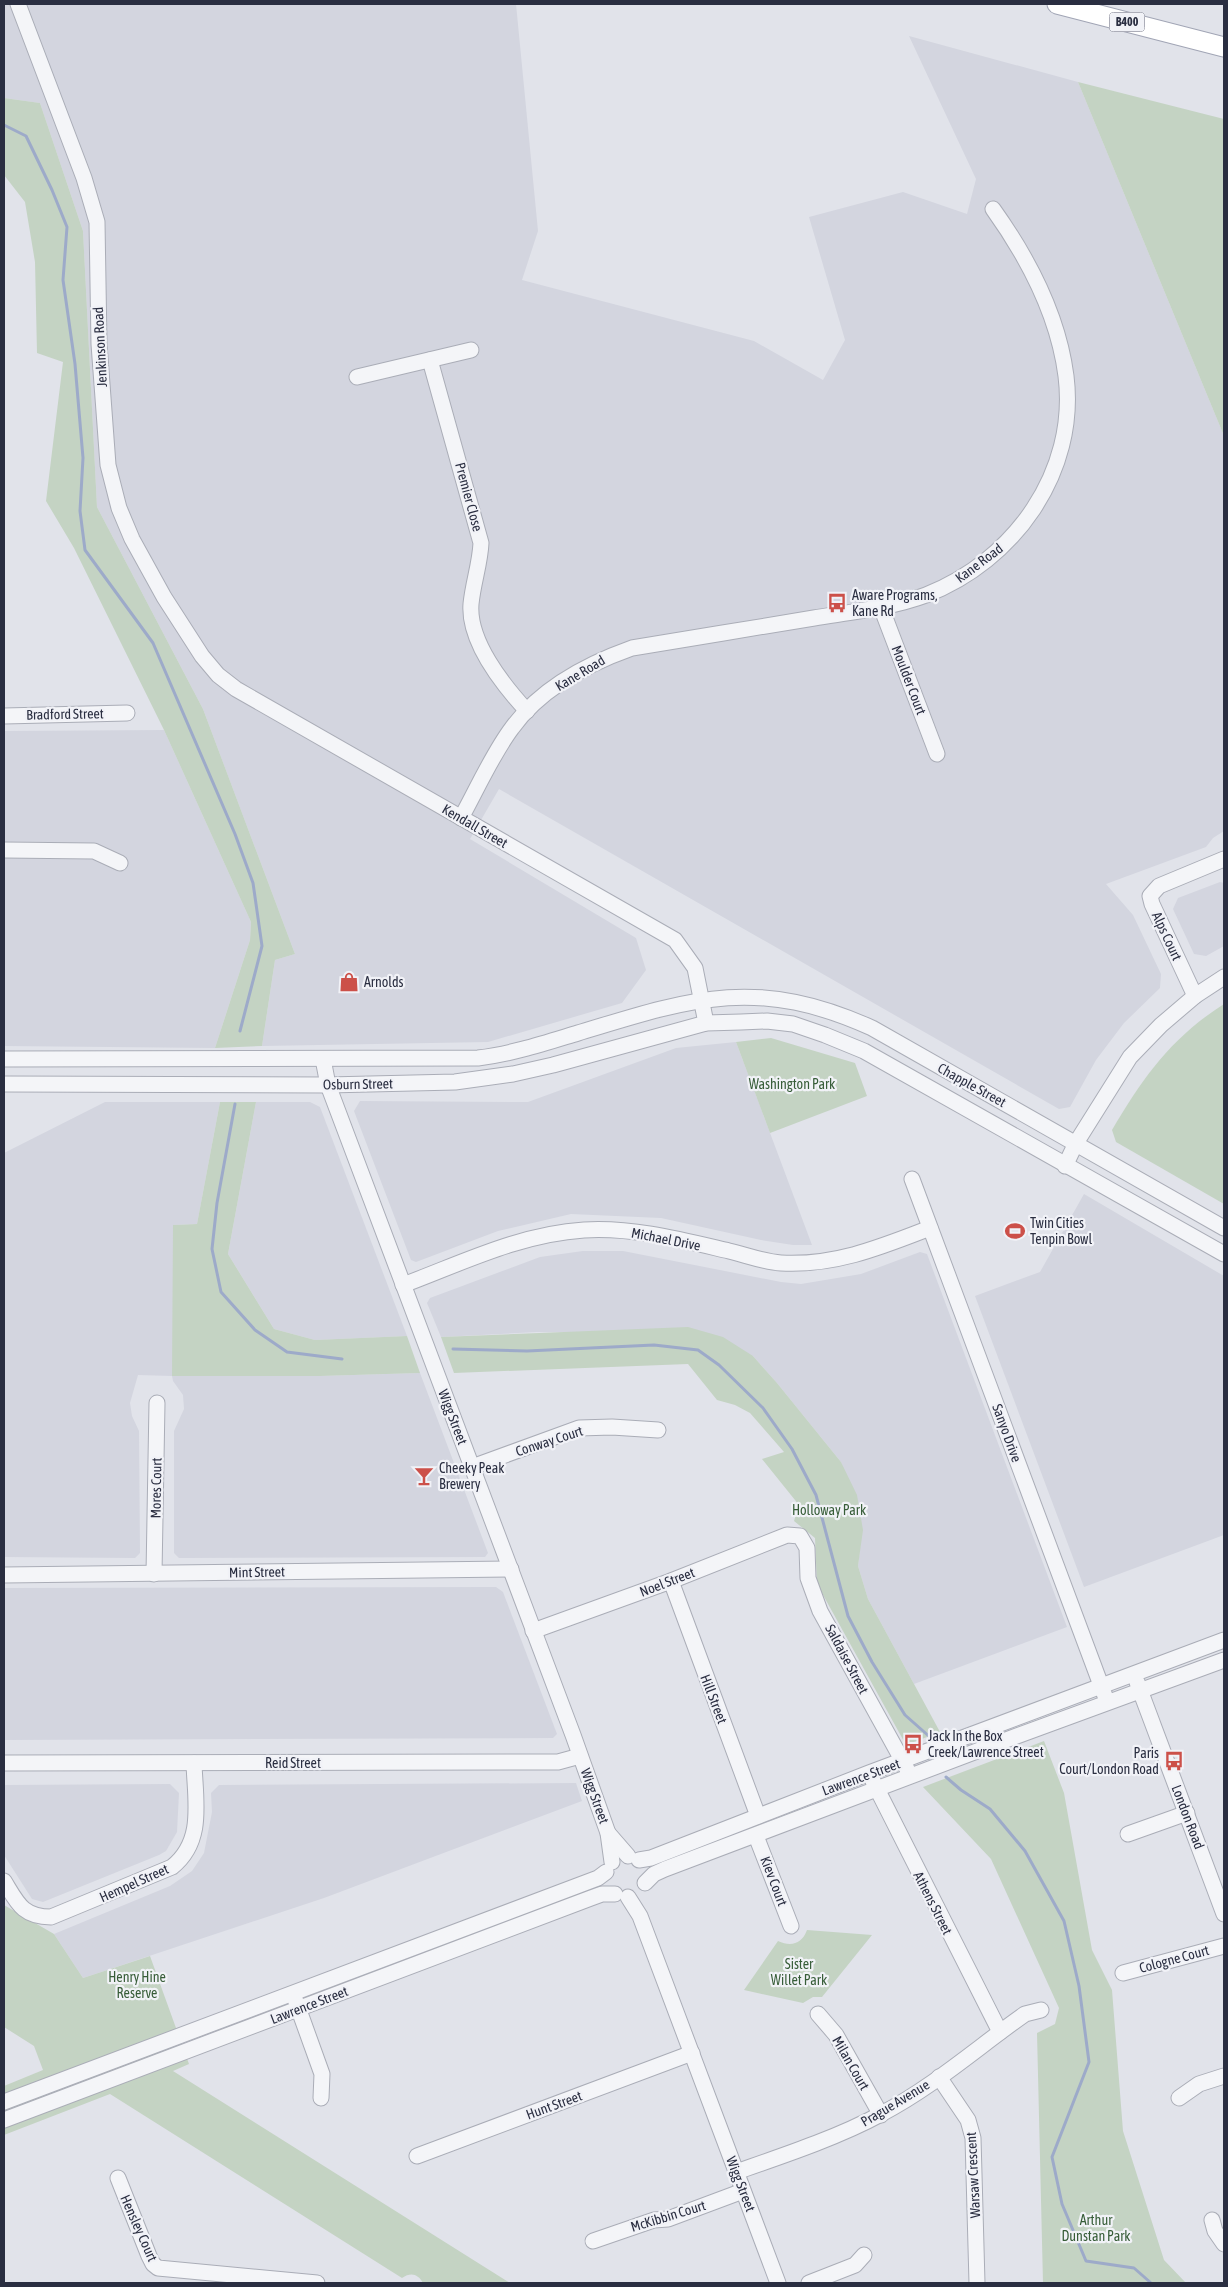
<svg xmlns="http://www.w3.org/2000/svg" width="1228" height="2287" font-family="'Asap Condensed',sans-serif">
  <style>
    .built { fill: #d3d5df }
    .green { fill: #c4d3c3 }
    .lines { fill: none; stroke-linecap: round; stroke-linejoin: round }
    .stream { stroke: #9daac9; stroke-width: 3 }
    .minor-casing { stroke: #aaadb7; stroke-width: 17 }
    .major-casing { stroke: #a1a5b5; stroke-width: 21 }
    .minor { stroke: #f4f5f8; stroke-width: 15 }
    .major { stroke: #fff; stroke-width: 19 }
    .labels { text-anchor: middle; stroke-width: 4.5; stroke-linejoin: round; paint-order: stroke }
    .shield { fill: #f1f2f7; stroke: #666978; stroke-width: 1 }
    .shield-label { font-size: 12px; font-weight: bold; fill: #2a2e41 }
    .street-label { font-size: 14px; fill: #2a2e41; stroke: #f1f2f7 }
    .poi-label { font-size: 14px; fill: #2a2e41; stroke: #f1f2f7; text-anchor: start }
    .park-label { font-size: 14px; fill: #375d38; stroke: #f1f2f7 }
  </style>
  <rect width="100%" height="100%" fill="#e1e3ea"/>
  <g class="built">
    <polygon points="4,4 516,4 538,231 522,280 754,341 823,380 845,340 809,217 903,192 967,214 976,179 909,36 1078,82 1224,436 1224,831 1213,838 1206,847 1106,884 1133,915 1161,974 1160,988 1124,1023 1096,1060 1070,1107 1059,1109 499,789 470,839 636,938 646,970 622,1003 488,1042 262,1046 275,960 295,954 203,709 97,507 83,231 40,103 4,98"/>
    <polygon points="164,730 251,922 250,940 215,1048 4,1046 4,731"/>
    <polygon points="1220,882 1224,883 1224,946 1206,956 1194,954 1173,909 1178,898"/>
    <polygon points="736,1042 812,1245 793,1245 761,1240 661,1218 571,1214 498,1231 416,1262 411,1260 354,1111 360,1101 528,1102 676,1048"/>
    <polygon points="105,1102 220,1102 197,1224 173,1225 173,1376 320,1376 420,1373 488,1553 485,1557 179,1558 174,1553 174,1431 184,1409 183,1395 173,1381 172,1376 138,1375 130,1403 132,1416 139,1431 140,1553 135,1558 4,1557 4,1153"/>
    <polygon points="256,1102 310,1102 320,1107 407,1336 315,1340 274,1329 228,1254"/>
    <polygon points="1084,1194 1224,1276 1224,1535 1084,1587 975,1296 1040,1272"/>
    <polygon points="583,1251 623,1251 781,1282 801,1284 861,1274 920,1252 927,1254 1067,1627 914,1684 868,1599 858,1566 862,1530 841,1462 777,1383 753,1356 598,1332 537,1332 441,1337 427,1303 430,1298 540,1257"/>
    <polygon points="496,1587 503,1592 557,1734 553,1738 4,1740 4,1588"/>
    <polygon points="576,1783 582,1801 324,1898 83,1978 54,1934 170,1886 192,1871 204,1853 212,1812 211,1793 219,1785"/>
    <polygon points="170,1784 179,1793 177,1832 166,1851 159,1855 43,1902 32,1899 4,1855 4,1785"/>
  </g>
  <g class="green">
    <polygon points="1078,82 1224,119 1224,436"/>
    <polygon points="4,98 40,103 83,231 97,507 203,709 295,954 275,960 262,1046 215,1048 250,940 251,922 164,730 74,548 46,501 63,362 37,353 35,262 25,202 4,175"/>
    <path d="M1224 1004V1204L1116 1142 1112 1130C1143 1077 1172 1037 1224 1004Z"/>
    <polygon points="771,1038 855,1063 867,1096 770,1133 736,1042"/>
    <polygon points="220,1102 256,1102 228,1254 274,1329 315,1340 407,1336 420,1373 320,1376 172,1376 173,1225 197,1224"/>
    <polygon points="688,1327 723,1337 753,1356 777,1383 841,1462 857,1495 863,1530 858,1566 868,1599 940,1732 906,1745 817,1584 815,1538 794,1521 799,1505 762,1459 784,1452 750,1413 735,1405 717,1400 688,1364 454,1373 441,1337"/>
    <polygon points="1044,1741 1064,1793 1092,1950 1112,1990 1123,2131 1164,2260 1186,2283 1043,2283 1037,2033 1055,2024 1059,2008 991,1859 923,1787"/>
    <path d="M4 1905 54 1934 83 1978 150 1956 189 2064 173 2071 510 2283H423C418 2274 411 2272 402 2278L110 2094 4 2135V2086L43 2070 34 2046 4 2027Z"/>
    <path d="M807 1930 872 1935 822 1997H813L803 2003 744 1990 778 1941C791 1947 802 1944 807 1930Z"/>
  </g>
  <g class="lines">
    <g class="stream">
      <polyline points="4,125 26,136 52,190 67,227 63,280 75,364 83,458 80,511 85,550 153,643 235,834 253,883 262,946 240,1031"/>
      <polyline points="235,1104 217,1203 212,1249 221,1292 255,1330 287,1352 342,1359"/>
      <polyline points="453,1349 527,1351 654,1345 698,1350 719,1365 763,1408 792,1449 816,1495 848,1616 872,1662 905,1715 931,1738"/>
      <polyline points="946,1777 961,1790 990,1809 1025,1851 1064,1921 1079,1986 1089,2062 1052,2157 1062,2204 1086,2261 1134,2268 1151,2283"/>
    </g>
    <defs>
      <g id="minor">
        <polyline points="18,4 84,178 97,222 99,344 108,465 119,508 132,539 164,597 202,656 218,675 236,689 675,940 695,968 706,1023"/>
        <path d="M430 360 481 543C480 564 473 583 471 604 468 641 503 685 527 711"/>
        <polyline points="357,377 471,350"/>
        <polyline points="881,607 937,754"/>
        <polyline points="4,716 127,713"/>
        <path d="M461 818C477 789 493 753 512 728 541 688 587 664 632 648 693 638 753 628 814 618 851 612 891 608 926 595 1014 561 1078 472 1066 376 1058 314 1028 258 993 209"/>
        <polyline points="4,850 94,851 120,863"/>
        <polyline points="1195,996 1152,904 1150,896 1159,886 1224,859"/>
        <path d="M4 1059 478 1058C512 1054 545 1043 578 1033 692 998 757 976 872 1028L1224 1228"/>
        <polyline points="323,1059 328,1085 573,1735 608,1833 612,1862"/>
        <polyline points="4,1084 328,1085 455,1082 513,1074 553,1065 706,1023 741,1022 767,1021 793,1024 825,1035 864,1051 1224,1254"/>
        <polyline points="1065,1166 1076,1143 1130,1057 1161,1025 1195,996 1224,977"/>
        <polyline points="912,1179 1105,1696"/>
        <path d="M403 1285C462 1263 520 1234 584 1230 633 1227 682 1240 729 1251 746 1255 764 1262 781 1263 835 1266 881 1247 930 1228"/>
        <polyline points="472,1467 579,1428 612,1427 658,1430"/>
        <polyline points="154,1574 157,1403"/>
        <polyline points="4,1575 511,1569"/>
        <polyline points="671,1581 758,1816"/>
        <polyline points="533,1631 671,1581 787,1535 800,1536 807,1548 808,1578 820,1611 907,1769"/>
        <polyline points="1137,1682 1224,1914"/>
        <polyline points="4,1763 558,1762 580,1756"/>
        <polyline points="873,1781 1000,2032"/>
        <polyline points="608,1833 628,1856"/>
        <polyline points="1128,1834 1187,1813"/>
        <polyline points="756,1836 791,1926"/>
        <polyline points="639,1860 651,1858 869,1773 1224,1640"/>
        <path d="M4 1881C17 1902 22 1917 51 1917L172 1867C205 1841 195 1800 194 1763"/>
        <polyline points="645,1883 654,1874 665,1869 1014,1737 1224,1660"/>
        <polyline points="628,1897 640,1916 778,2283"/>
        <polyline points="1123,1973 1224,1946"/>
        <polyline points="295,1999 322,2074 321,2098"/>
        <polyline points="818,2014 836,2035 881,2115"/>
        <polyline points="939,2077 968,2120 973,2138 977,2283"/>
        <polyline points="1179,2098 1199,2084 1224,2076"/>
        <polyline points="4,2102 598,1878 606,1872"/>
        <polyline points="4,2120 591,1898 602,1894 615,1894"/>
        <polyline points="417,2156 692,2053"/>
        <path d="M736 2172C782 2156 839 2137 881 2114 933 2087 978 2047 1025 2014L1041 2010"/>
        <polyline points="118,2178 149,2256 153,2264 158,2268 317,2283"/>
        <polyline points="1212,2220 1215,2231 1224,2244"/>
        <polyline points="593,2241 654,2220 668,2219 743,2191"/>
        <polyline points="809,2283 855,2265 864,2255"/>
      </g>
      <polyline id="major" points="1057,4 1224,47"/>
    </defs>
    <use href="#minor" class="minor-casing"/>
    <use href="#major" class="major-casing"/>
    <use href="#minor" class="minor"/>
    <use href="#major" class="major"/>
  </g>
  <defs>
    <symbol id="bus-bare" viewBox="-9 -9 18 18"><path d="M-5-6H5V4H4V6H2V4H-2V6H-4V4H-5ZM-3.5-4V0h7V-4ZM-3.5 1.2v1.5H-2V1.2ZM2 1.2v1.5H3.5V1.2Z" fill="#cc5049" stroke="#f1f2f7" stroke-width="2.5" paint-order="stroke"/></symbol>
    <symbol id="shop-bare" viewBox="-9 -9 18 18"><path d="M-5-2.5h2.3a2.7 3.5 0 0 1 5.4 0H5L5.5 6h-11ZM-1.5-2.5h3a1.5 2.3 0 0 0-3 0Z" fill="#cc5049" stroke="#f1f2f7" stroke-width="2.5" paint-order="stroke"/></symbol>
    <symbol id="stadium-bare" viewBox="-9 -9 18 18"><path d="M0-5a6.5 5 0 1 0 0 10a6.5 5 0 1 0 0-10ZM-3.5-1.8h7v3.6h-7Z" fill="#cc5049" stroke="#f1f2f7" stroke-width="2.5" paint-order="stroke"/></symbol>
    <symbol id="bar-bare" viewBox="-9 -9 18 18"><path d="M-6-5H6L.8 .8V4.5H3.5V6h-7V4.5H-.8V.8Z" fill="#cc5049" stroke="#f1f2f7" stroke-width="2.5" paint-order="stroke"/></symbol>
  </defs>
  <g fill-rule="evenodd">
    <use href="#bus-bare" x="823" y="589" width="28" height="28"/>
    <use href="#shop-bare" x="335" y="968" width="28" height="28"/>
    <use href="#stadium-bare" x="1001" y="1217" width="28" height="28"/>
    <use href="#bar-bare" x="410" y="1462" width="28" height="28"/>
    <use href="#bus-bare" x="899" y="1730" width="28" height="28"/>
    <use href="#bus-bare" x="1160" y="1747" width="28" height="28"/>
  </g>
  <g class="labels">
    <rect class="shield" x="1109.5" y="12.5" width="35" height="19" rx="4"/>
    <g class="shield-label">
      <text x="1127" y="26">B400</text>
    </g>
    <g class="street-label">
      <text transform="translate(100 347) rotate(-93)" y="5">Jenkinson Road</text>
      <text transform="translate(469 497) rotate(75)" y="5">Premier Close</text>
      <text transform="translate(979 563) rotate(-37)" y="5">Kane Road</text>
      <text transform="translate(580 673) rotate(-31)" y="5">Kane Road</text>
      <text transform="translate(909 680) rotate(69)" y="5">Moulder Court</text>
      <text transform="translate(65 714) rotate(-1)" y="5">Bradford Street</text>
      <text transform="translate(475 826) rotate(30)" y="5">Kendall Street</text>
      <text transform="translate(1167 936) rotate(65)" y="5">Alps Court</text>
      <text transform="translate(358 1084) rotate(-1)" y="5">Osburn Street</text>
      <text transform="translate(972 1085) rotate(29)" y="5">Chapple Street</text>
      <text transform="translate(666 1239) rotate(11)" y="5">Michael Drive</text>
      <text transform="translate(453 1417) rotate(69)" y="5">Wigg Street</text>
      <text transform="translate(1007 1433) rotate(70)" y="5">Sanyo Drive</text>
      <text transform="translate(549 1441) rotate(-18)" y="5">Conway Court</text>
      <text transform="translate(156 1488) rotate(-89)" y="5">Mores Court</text>
      <text transform="translate(257 1572) rotate(-1)" y="5">Mint Street</text>
      <text transform="translate(667 1582) rotate(-21)" y="5">Noel Street</text>
      <text transform="translate(847 1659) rotate(62)" y="5">Saldaise Street</text>
      <text transform="translate(714 1699) rotate(69)" y="5">Hill Street</text>
      <text x="293" y="1768">Reid Street</text>
      <text transform="translate(861 1777) rotate(-20)" y="5">Lawrence Street</text>
      <text transform="translate(595 1796) rotate(70)" y="5">Wigg Street</text>
      <text transform="translate(1188 1817) rotate(69)" y="5">London Road</text>
      <text transform="translate(774 1881) rotate(69)" y="5">Kiev Court</text>
      <text transform="translate(134 1883) rotate(-24)" y="5">Hempel Street</text>
      <text transform="translate(933 1903) rotate(63)" y="5">Athens Street</text>
      <text transform="translate(1174 1959) rotate(-15)" y="5">Cologne Court</text>
      <text transform="translate(309 2005) rotate(-21)" y="5">Lawrence Street</text>
      <text transform="translate(851 2063) rotate(60)" y="5">Milan Court</text>
      <text transform="translate(895 2103) rotate(-31)" y="5">Prague Avenue</text>
      <text transform="translate(554 2105) rotate(-20)" y="5">Hunt Street</text>
      <text transform="translate(973 2175) rotate(-93)" y="5">Warsaw Crescent</text>
      <text transform="translate(741 2184) rotate(69)" y="5">Wigg Street</text>
      <text transform="translate(668 2216) rotate(-17)" y="5">McKibbin Court</text>
      <text transform="translate(139 2228) rotate(66)" y="5">Hensley Court</text>
    </g>
    <g class="poi-label">
      <text x="852" y="600">Aware Programs,<tspan x="852" dy="16">Kane Rd</tspan></text>
      <text x="364" y="987">Arnolds</text>
      <text x="1030" y="1228">Twin Cities<tspan x="1030" dy="16">Tenpin Bowl</tspan></text>
      <text x="439" y="1473">Cheeky Peak<tspan x="439" dy="16">Brewery</tspan></text>
      <text x="928" y="1741">Jack In the Box<tspan x="928" dy="16">Creek/Lawrence Street</tspan></text>
      <text x="1159" y="1758" text-anchor="end">Paris<tspan x="1159" dy="16">Court/London Road</tspan></text>
    </g>
    <g class="park-label">
      <text x="792" y="1089">Washington Park</text>
      <text x="829" y="1515">Holloway Park</text>
      <text x="799" y="1969">Sister<tspan x="799" dy="16">Willet Park</tspan></text>
      <text x="137" y="1982">Henry Hine<tspan x="137" dy="16">Reserve</tspan></text>
      <text x="1096" y="2225">Arthur<tspan x="1096" dy="16">Dunstan Park</tspan></text>
    </g>
  </g>
  <rect width="1228" height="2287" fill="none" stroke="#2a2e41" stroke-width="10"/>
</svg>
